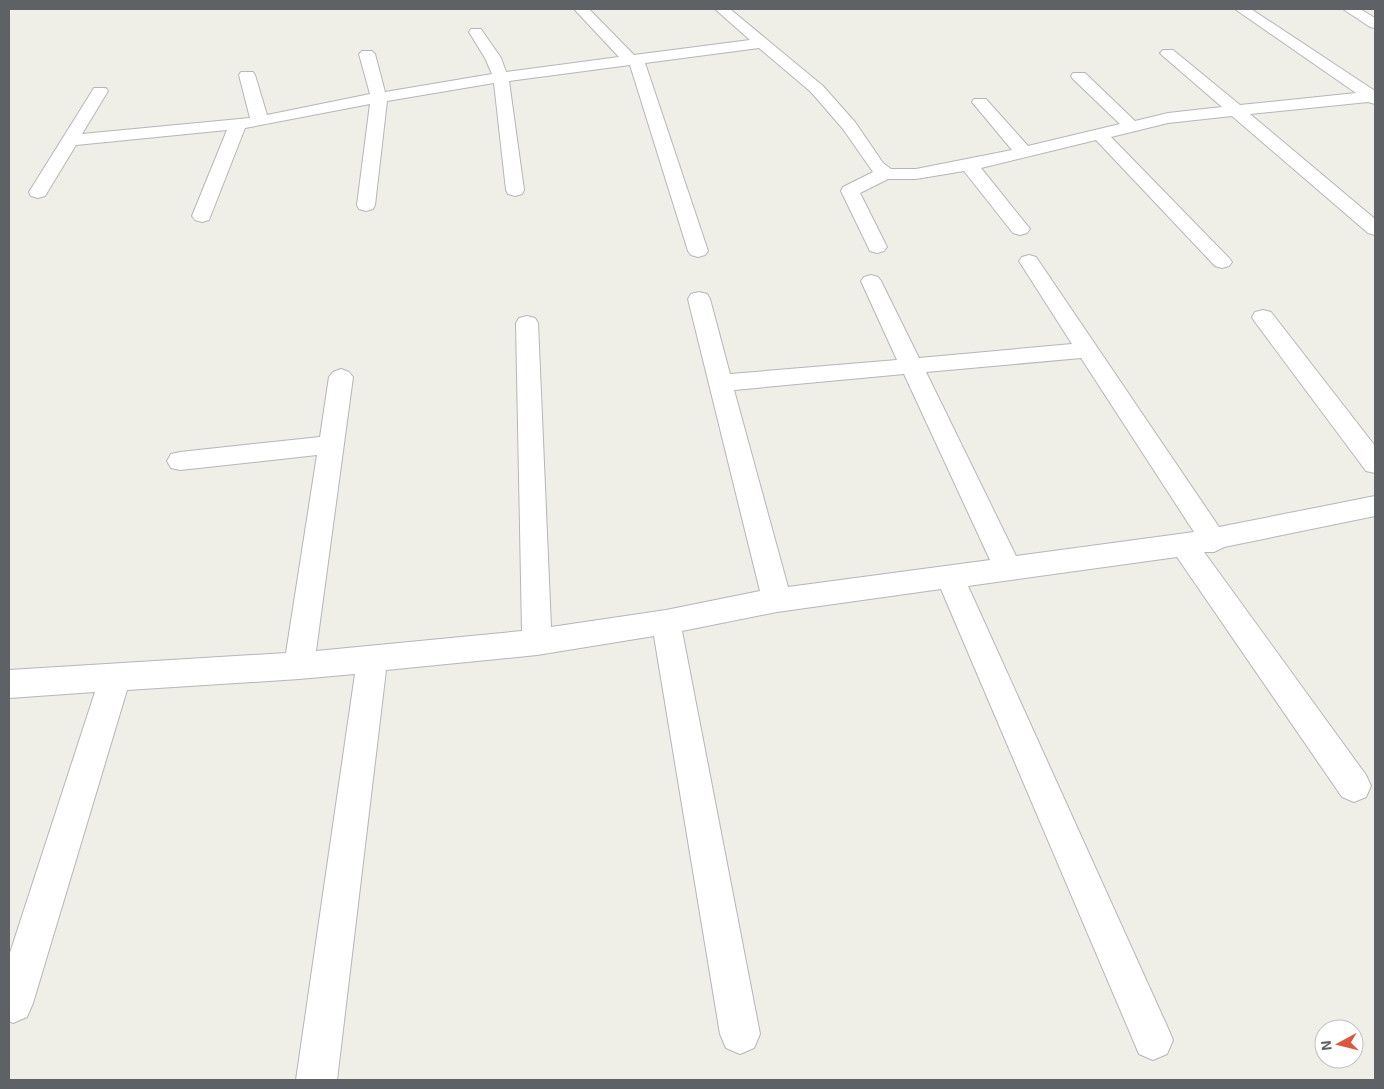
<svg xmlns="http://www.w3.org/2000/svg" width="1384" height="1089" font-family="'Exo 2',sans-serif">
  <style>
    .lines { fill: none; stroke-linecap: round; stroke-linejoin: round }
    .minor-casing { stroke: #b4b6ba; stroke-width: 2 }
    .minor { fill: #fff; fill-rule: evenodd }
  </style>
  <rect width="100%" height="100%" fill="#efeee7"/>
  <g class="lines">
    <defs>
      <g id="minor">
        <polygon points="574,9 589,9 634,55 750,40 715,9 730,9 823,86 855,122 883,163 891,169 916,169 1012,150 972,102 974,99 986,99 1028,146 1120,124 1073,79 1071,76 1073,73 1085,73 1135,121 1168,113 1222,107 1163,56 1160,53 1163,50 1173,50 1240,105 1356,93 1235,9 1251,9 1375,91 1375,104 1368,102 1250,114 1375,219 1375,235 1368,233 1232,116 1168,123 1111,137 1229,258 1232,262 1229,266 1222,268 1215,266 1096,140 981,168 1030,229 1027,233 1020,235 1013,233 964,171 916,179 888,179 860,193 887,247 884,251 877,253 870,251 841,191 843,187 873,172 843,129 811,92 759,48 645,63 708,251 705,255 698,257 691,255 688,251 630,65 509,81 524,190 522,194 515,196 508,194 506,190 494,83 387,101 375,205 373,209 366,211 359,209 357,205 370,104 245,128 209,220 202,222 195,220 192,216 227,130 76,145 45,196 38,198 31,196 29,192 94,88 106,88 108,91 82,134 250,118 239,75 241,72 253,72 255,75 267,115 370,94 359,54 362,51 372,51 375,54 385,92 492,74 485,58 469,32 471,29 481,29 483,32 501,58 506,72 619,57"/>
        <polygon points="1343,9 1360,9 1375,18 1375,28 1370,27"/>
        <path d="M1029 255 1036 257 1219 527 1375 496V516L1224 547 1214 552H1204L1366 775 1371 786 1366 797 1354 802 1342 797 1177 557 968 586 1167 1026 1173 1040 1167 1054 1153 1060 1139 1054 941 589 777 612 682 631 760 1034 754 1048 740 1054 726 1048 720 1034 654 636 537 655 386 670 337 1080H296L355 674 299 679 127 690 33 1003 27 1017 13 1023 9 1021V956L95 692 9 698V670L286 653 317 455 180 470 171 468 167 461 171 454 180 452 320 437 329 377 333 372 341 369 349 372 353 377 316 651 522 631 516 323 519 318 527 316 535 318 538 323 551 627 666 610 760 591 688 299 691 294 699 292 707 294 710 299 730 374 897 360 861 281 864 277 871 275 878 277 881 281 919 358 1072 344 1019 261 1022 257ZM1081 358 1194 532 1016 556 926 372ZM904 374 990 560 788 587 734 390Z"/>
        <polygon points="1263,310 1271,312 1375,446 1375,473 1366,471 1255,322 1252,317 1255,312"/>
      </g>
    </defs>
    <use href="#minor" class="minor-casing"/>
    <use href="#minor" class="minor"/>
  </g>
  <rect width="1384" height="1089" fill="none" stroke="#5e6166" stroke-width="20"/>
  <g transform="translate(1339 1044) rotate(263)"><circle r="24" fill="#ffffff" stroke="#bfc0c2"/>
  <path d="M0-4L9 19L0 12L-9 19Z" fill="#dc573f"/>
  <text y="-8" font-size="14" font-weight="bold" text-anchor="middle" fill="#5e6166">N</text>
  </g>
</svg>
